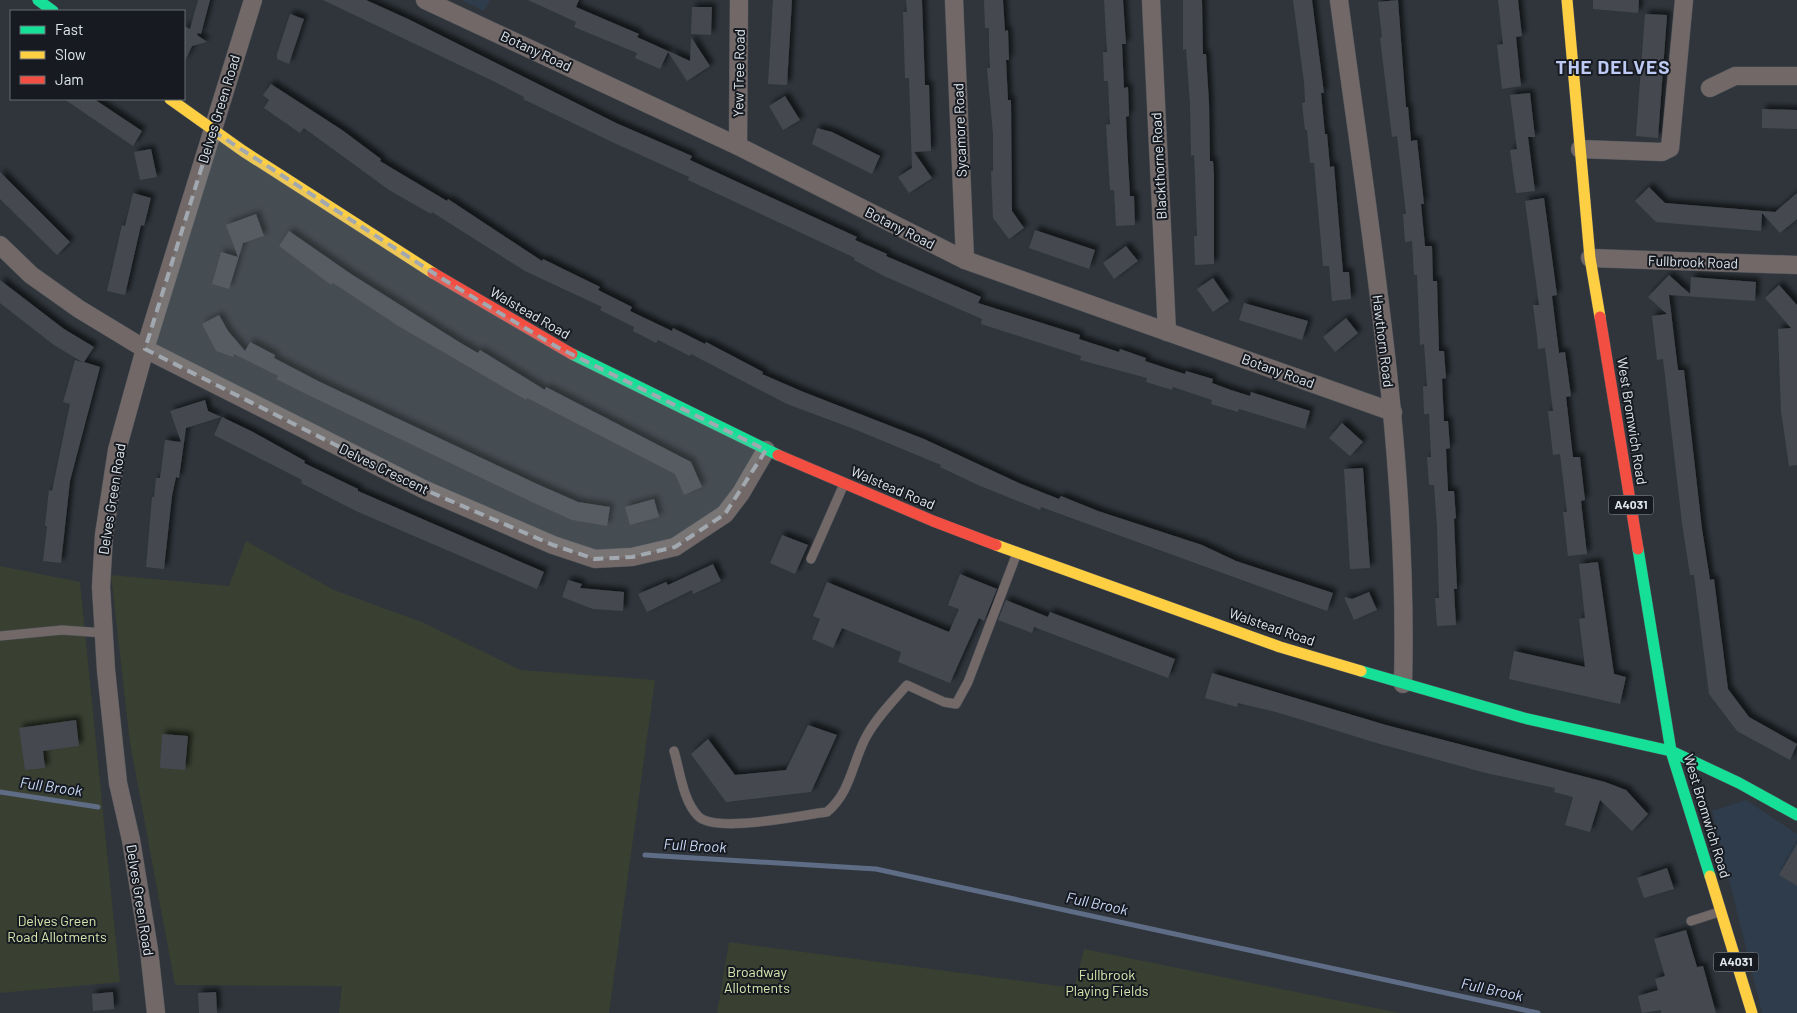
<svg xmlns="http://www.w3.org/2000/svg" width="1797" height="1013" font-family="Barlow,sans-serif">
  <style>
    .built { fill: #2f3c4b }
    .green { fill: #393f31 }
    .lines { fill: none; stroke-linecap: round; stroke-linejoin: round }
    .stream { stroke: #5e6c85; stroke-width: 5 }
    .building { fill: #44494f; filter: url(#shadow) }
    .lane-casing { stroke: #4c5157; stroke-width: 10 }
    .street-casing { stroke: #4c5157; stroke-width: 19 }
    .fast-casing { stroke: #4c5157; stroke-width: 12 }
    .slow-casing { stroke: #4c5157; stroke-width: 12 }
    .jam-casing { stroke: #4c5157; stroke-width: 12 }
    .lane { stroke: #716867; stroke-width: 9 }
    .street { stroke: #716867; stroke-width: 18 }
    .fast { stroke: #16e098; stroke-width: 11 }
    .slow { stroke: #ffcf43; stroke-width: 11 }
    .jam { stroke: #f24e42; stroke-width: 11 }
    .marked { fill: #a1a8af; fill-opacity: 0.2; stroke: #a1a8af; stroke-width: 4; stroke-dasharray: 10 6; stroke-linejoin: round }
    .labels { text-anchor: middle; stroke-width: 4; stroke-linejoin: round; paint-order: stroke }
    .shield { fill: #171b21; stroke: #a3a9b0; stroke-width: 1 }
    .shield-label { font-size: 12px; font-weight: bold; fill: #dfe6ed }
    .street-label { font-size: 14px; fill: #dfe6ed; stroke: #171b21 }
    .park-label { font-size: 14px; fill: #d8e7ae; stroke: #171b21 }
    .water-label { font-size: 15px; font-style: italic; fill: #cadaf9; stroke: #171b21 }
    .district-label { font-size: 19px; font-weight: bold; letter-spacing: 1px; fill: #bdcaf4; stroke: #171b21 }
  </style>
  <defs>
    <filter id="shadow"><feDropShadow dx="4" dy="-4" stdDeviation="2.5" flood-color="#0009"/></filter>
  </defs>
  <rect width="100%" height="100%" fill="#2f353b"/>
  <g class="built">
    <polygon points="462,0 490,0 484,11"/>
    <polygon points="1746,800 1797,834 1797,1013 1762,1013 1712,811"/>
  </g>
  <g class="green">
    <polygon points="246,541 334,590 422,622 521,670 655,680 609,1013 339,1013 342,986 175,985 130,743 111,575 229,586"/>
    <polygon points="0,566 80,582 120,982 0,993"/>
    <polygon points="729,942 1074,988 1084,949 1400,1013 717,1013"/>
  </g>
  <g class="lines">
    <g class="stream">
      <polyline points="0,792 98,807"/>
      <polyline points="645,855 876,869 1538,1013"/>
    </g>
  </g>
  <g class="building">
    <polygon points="198,0 210,0 201,34 198,33 197,35 207,42 192,46 184,63 184,26 190,29"/>
    <polygon points="323,0 366,0 408,19 616,123 692,156 690,160 857,237 855,240 887,254 886,256 981,297 978,303 1080,335 1079,339 1119,352 1120,349 1146,358 1145,361 1166,368 1185,374 1186,371 1213,379 1212,383 1231,390 1250,396 1251,392 1310,411 1305,429 1239,409 1238,412 1211,404 1212,400 1173,387 1172,390 1146,382 1147,378 1080,360 1081,356 981,324 982,319 884,276 854,260 855,258 688,180 689,177 612,142 523,99 524,97 495,82"/>
    <polygon points="528,0 579,0 576,7 639,34 637,37 690,61 691,37 710,66 687,81 668,52 660,69 635,58 637,53 574,27 576,22"/>
    <polygon points="773,0 792,0 787,85 768,84"/>
    <polygon points="906,0 922,0 925,85 929,85 931,151 914,152 932,178 909,193 898,177 912,168 909,78 905,78 903,12 907,12"/>
    <polygon points="984,0 1003,0 1005,31 1008,30 1009,60 1006,60 1008,100 1011,100 1012,211 1024,228 1009,239 993,218 991,171 993,171 993,134 987,68 990,68 989,46 989,28 985,28"/>
    <polygon points="1104,0 1123,0 1126,44 1122,44 1124,88 1128,87 1129,116 1126,117 1128,161 1130,196 1134,196 1135,225 1116,226 1114,190 1110,190 1106,125 1110,124 1109,102 1108,81 1104,81 1103,52 1107,52"/>
    <polygon points="1183,0 1202,0 1203,54 1206,54 1209,103 1210,161 1213,161 1214,175 1214,264 1195,265 1194,236 1197,236 1195,176 1194,155 1191,156 1190,104 1186,49 1183,50"/>
    <polygon points="1293,0 1312,0 1324,93 1321,93 1325,134 1327,134 1330,167 1334,166 1343,272 1349,272 1351,299 1332,301 1329,266 1323,266 1314,163 1310,163 1307,130 1305,130 1302,103 1305,102 1304,82"/>
    <polygon points="1398,0 1406,107 1408,107 1411,141 1417,140 1424,204 1421,204 1425,246 1432,246 1433,281 1437,281 1439,351 1444,351 1446,378 1442,379 1444,421 1448,421 1450,448 1446,449 1448,491 1454,491 1456,518 1454,519 1457,589 1454,589 1456,625 1437,626 1435,598 1439,598 1437,526 1434,485 1429,485 1427,457 1431,457 1429,414 1424,414 1423,386 1427,386 1424,344 1420,345 1417,275 1414,275 1412,241 1405,242 1403,214 1406,214 1397,136 1392,137 1380,38 1382,37 1378,2"/>
    <polygon points="1498,0 1518,0 1522,36 1516,37 1521,86 1502,89 1497,45 1503,44"/>
    <polygon points="1593,0 1639,0 1638,13 1593,9"/>
    <polygon points="692,7 712,7 711,35 691,34"/>
    <polygon points="290,14 304,19 289,64 277,59 277,54"/>
    <polygon points="1645,14 1667,15 1658,138 1636,136"/>
    <polygon points="271,84 342,130 381,159 380,161 400,173 447,201 448,199 542,261 543,259 600,287 598,290 632,307 630,311 672,331 673,328 705,344 706,342 763,372 762,374 801,391 924,439 1021,484 1059,499 1061,496 1098,511 1202,545 1236,561 1333,593 1327,611 1041,507 1040,510 978,485 940,467 941,465 854,429 787,404 691,354 690,356 658,340 656,343 633,331 634,327 600,310 602,307 525,271 432,212 431,214 389,190 304,128 300,133 264,108 269,100 263,95"/>
    <polygon points="1530,93 1535,137 1528,137 1535,191 1516,193 1510,150 1517,149 1510,95"/>
    <polygon points="785,96 800,120 783,130 769,106"/>
    <polygon points="64,99 94,99 142,131 133,146"/>
    <polygon points="1762,109 1797,110 1797,129 1762,128"/>
    <polygon points="817,128 832,132 880,156 872,174 812,144"/>
    <polygon points="151,149 157,177 140,180 134,152"/>
    <polygon points="0,172 70,242 57,255 0,199"/>
    <polygon points="1649,187 1665,203 1775,212 1797,193 1797,219 1780,233 1762,213 1761,231 1656,222 1635,201"/>
    <polygon points="133,193 151,198 144,226 141,225 125,295 107,291 122,225 125,226"/>
    <polygon points="1544,198 1557,295 1552,296 1559,353 1565,352 1571,396 1566,397 1573,457 1580,457 1585,500 1581,501 1587,554 1568,556 1563,512 1567,512 1560,454 1553,455 1548,411 1553,411 1545,348 1538,349 1537,336 1533,305 1539,305 1525,201"/>
    <polygon points="256,214 264,236 243,243 229,289 212,284 221,252 238,257 226,225"/>
    <polygon points="1035,230 1095,250 1089,269 1029,248"/>
    <polygon points="289,231 351,274 459,342 478,353 480,350 545,390 546,387 691,462 702,487 684,495 675,474 527,398 526,400 400,327 333,283 331,285 279,246"/>
    <polygon points="1126,246 1138,261 1114,279 1103,263"/>
    <polygon points="1669,275 1690,294 1691,277 1756,282 1755,301 1669,295 1678,370 1684,370 1702,529 1710,580 1714,579 1728,689 1749,717 1797,744 1790,760 1737,731 1709,694 1694,575 1690,575 1682,523 1663,359 1657,360 1652,316 1667,314 1648,297"/>
    <polygon points="1213,278 1229,301 1213,312 1197,289"/>
    <polygon points="0,280 64,329 94,347 84,362 100,367 70,481 61,563 43,561 47,526 45,526 49,490 52,491 70,404 63,402 75,360 82,362 54,345 0,303"/>
    <polygon points="1779,285 1797,305 1797,465 1789,466 1781,411 1778,329 1791,328 1765,298"/>
    <polygon points="1244,303 1308,321 1302,340 1239,320"/>
    <polygon points="219,315 228,331 245,351 250,342 275,355 274,358 320,382 537,484 578,502 610,507 607,526 572,520 534,503 302,392 276,379 278,376 234,354 233,357 216,351 202,324"/>
    <polygon points="1346,318 1358,333 1335,352 1323,337"/>
    <polygon points="205,400 208,411 221,417 186,428 179,478 176,477 172,496 164,569 146,567 152,497 154,497 156,478 160,478 165,440 181,442 170,411"/>
    <polygon points="222,417 253,432 305,461 304,463 358,489 358,491 544,572 537,589 356,511 301,483 302,480 214,435"/>
    <polygon points="1342,423 1363,442 1350,456 1329,438"/>
    <polygon points="1363,468 1370,568 1350,569 1344,469"/>
    <polygon points="654,499 659,517 630,525 625,507"/>
    <polygon points="782,535 808,545 795,574 770,563"/>
    <polygon points="1598,562 1614,674 1626,677 1620,704 1509,679 1514,651 1585,667 1579,619 1585,618 1579,564"/>
    <polygon points="713,564 721,581 693,594 692,590 647,612 638,594 666,582 668,585"/>
    <polygon points="960,574 997,589 984,621 979,618 950,683 898,662 901,652 842,628 833,648 812,639 820,619 813,616 827,582 949,632 959,609 948,605"/>
    <polygon points="568,580 582,584 580,588 624,592 623,611 593,609 562,597"/>
    <polygon points="1369,592 1377,610 1354,620 1344,597 1352,599"/>
    <polygon points="1006,600 1048,617 1050,612 1175,659 1168,678 1034,627 1032,633 998,620"/>
    <polygon points="1212,673 1386,725 1605,782 1626,790 1648,814 1632,831 1600,800 1590,832 1565,825 1573,797 1554,792 1555,788 1486,773 1380,744 1276,712 1238,703 1237,707 1205,698"/>
    <polygon points="76,720 79,746 43,751 45,768 25,770 19,728"/>
    <polygon points="808,725 837,735 811,792 726,802 691,754 708,739 735,775 786,770"/>
    <polygon points="162,734 188,736 185,770 160,768"/>
    <polygon points="1797,844 1797,886 1779,875"/>
    <polygon points="1667,868 1674,889 1644,898 1637,878"/>
    <polygon points="1686,930 1697,967 1703,966 1716,1013 1661,1013 1661,1010 1642,1013 1638,996 1658,990 1655,979 1665,976 1654,939"/>
    <polygon points="113,992 114,1009 93,1011 92,994"/>
    <polygon points="216,992 217,1013 199,1013 198,993"/>
  </g>
  <g class="lines">
    <defs>
      <g id="lane">
        <polyline points="811,559 844,484"/>
        <polyline points="0,636 62,630 104,633"/>
        <path d="M674 751C680 771 683 801 698 816 715 834 801 815 827 812 851 792 852 763 866 737 876 718 893 701 907 685L944 702 956 704 968 682 1017 553"/>
        <polyline points="1691,921 1719,912"/>
      </g>
      <g id="street">
        <polyline points="425,0 738,146 965,260 1393,412"/>
        <polyline points="954,0 965,260"/>
        <polyline points="1151,0 1167,332"/>
        <path d="M1339 0C1369 227 1409 455 1403 684"/>
        <polyline points="1710,88 1735,76 1797,76"/>
        <polyline points="738,146 739,0"/>
        <polyline points="1580,149 1662,152 1670,148 1684,0"/>
        <polyline points="0,245 31,275 79,309 145,349 423,489 553,545 595,559 632,557 675,547 725,514 741,493 766,450"/>
        <polyline points="1590,258 1797,265"/>
        <polyline points="156,1013 149,950 131,840 118,783 106,670 101,587 104,535 117,450 145,349 253,0"/>
      </g>
      <g id="fast">
        <polyline points="38,0 53,11"/>
        <polyline points="572,354 778,455"/>
        <polyline points="1638,549 1671,751 1710,876"/>
        <polyline points="1361,671 1524,718 1671,751 1739,783 1797,815"/>
      </g>
      <g id="slow">
        <polyline points="1567,0 1590,258 1600,317"/>
        <polyline points="170,99 243,151 433,273"/>
        <polyline points="996,545 1280,647 1361,671"/>
        <polyline points="1710,876 1752,1013"/>
      </g>
      <g id="jam">
        <polyline points="433,273 572,354"/>
        <polyline points="1600,317 1638,549"/>
        <polyline points="778,455 933,521 996,545"/>
      </g>
    </defs>
    <use href="#lane" class="lane-casing"/>
    <use href="#street" class="street-casing"/>
    <use href="#fast" class="fast-casing"/>
    <use href="#slow" class="slow-casing"/>
    <use href="#jam" class="jam-casing"/>
    <use href="#lane" class="lane"/>
    <use href="#street" class="street"/>
    <use href="#fast" class="fast"/>
    <use href="#slow" class="slow"/>
    <use href="#jam" class="jam"/>
  </g>
  <path class="marked" d="M213 131 446 281 557 347 766 450 725 514 675 547 632 557 595 559 553 545 423 489 145 349Z"/>
  <g class="labels">
    <g class="shield">
      <rect x="1608.5" y="495.5" width="45" height="19" rx="4"/>
      <rect x="1713.5" y="952.5" width="45" height="19" rx="4"/>
    </g>
    <g class="shield-label">
      <text x="1631" y="509">A4031</text>
      <text x="1736" y="966">A4031</text>
    </g>
    <g class="street-label">
      <text transform="translate(536 51) rotate(25)" y="5">Botany Road</text>
      <text transform="translate(739 73) rotate(-89)" y="5">Yew Tree Road</text>
      <text transform="translate(219 109) rotate(-73)" y="5">Delves Green Road</text>
      <text transform="translate(960 130) rotate(-92)" y="5">Sycamore Road</text>
      <text transform="translate(1159 166) rotate(-93)" y="5">Blackthorne Road</text>
      <text transform="translate(900 228) rotate(27)" y="5">Botany Road</text>
      <text transform="translate(1693 262) rotate(2)" y="5">Fullbrook Road</text>
      <text transform="translate(530 313) rotate(30)" y="5">Walstead Road</text>
      <text transform="translate(1383 341) rotate(83)" y="5">Hawthorn Road</text>
      <text transform="translate(1278 371) rotate(20)" y="5">Botany Road</text>
      <text transform="translate(1632 421) rotate(81)" y="5">West Bromwich Road</text>
      <text transform="translate(384 469) rotate(26)" y="5">Delves Crescent</text>
      <text transform="translate(893 488) rotate(23)" y="5">Walstead Road</text>
      <text transform="translate(112 499) rotate(-81)" y="5">Delves Green Road</text>
      <text transform="translate(1272 627) rotate(19)" y="5">Walstead Road</text>
      <text transform="translate(1707 816) rotate(73)" y="5">West Bromwich Road</text>
      <text transform="translate(140 900) rotate(81)" y="5">Delves Green Road</text>
    </g>
    <g class="park-label">
      <text x="57" y="926">Delves Green<tspan x="57" dy="16">Road Allotments</tspan></text>
      <text x="757" y="977">Broadway<tspan x="757" dy="16">Allotments</tspan></text>
      <text x="1107" y="980">Fullbrook<tspan x="1107" dy="16">Playing Fields</tspan></text>
    </g>
    <g class="water-label">
      <text transform="translate(51 787) rotate(8)" y="5">Full Brook</text>
      <text transform="translate(695 846) rotate(3)" y="5">Full Brook</text>
      <text transform="translate(1097 904) rotate(12)" y="5">Full Brook</text>
      <text transform="translate(1492 990) rotate(12)" y="5">Full Brook</text>
    </g>
    <g class="district-label">
      <text x="1613" y="74">THE DELVES</text>
    </g>
  </g>
  <rect x="10" y="10" width="175" height="90" fill="#171b21" stroke="#676c73"/>
  <rect x="20" y="26" width="25" height="8" fill="#16e098" stroke="#676c73"/>
  <text x="55" y="35" font-size="15" fill="#dfe6ed">Fast</text>
  <rect x="20" y="51" width="25" height="8" fill="#ffcf43" stroke="#676c73"/>
  <text x="55" y="60" font-size="15" fill="#dfe6ed">Slow</text>
  <rect x="20" y="76" width="25" height="8" fill="#f24e42" stroke="#676c73"/>
  <text x="55" y="85" font-size="15" fill="#dfe6ed">Jam</text>
</svg>
